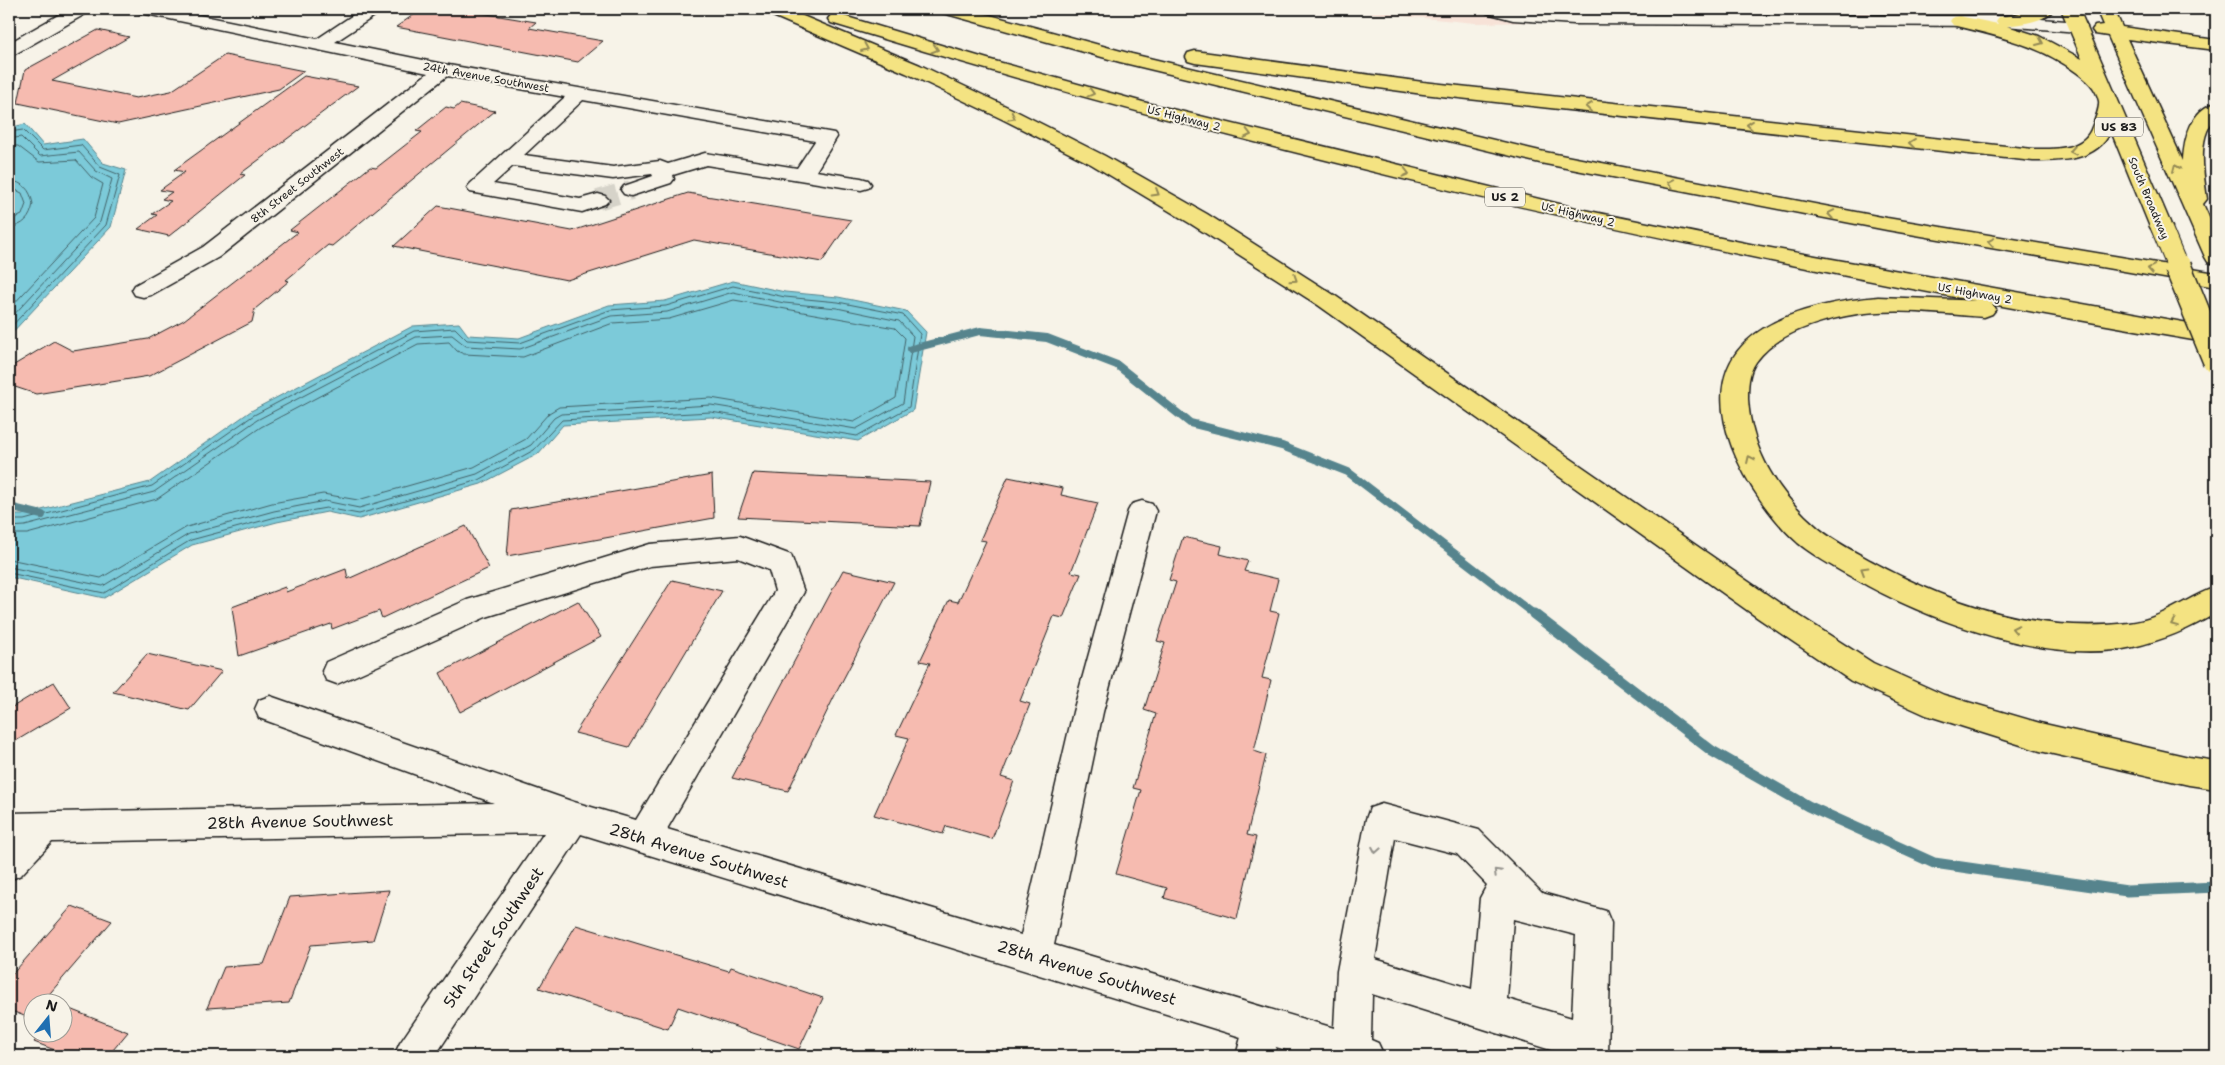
<svg xmlns="http://www.w3.org/2000/svg" width="2225" height="1065" font-family="'Shantell Sans',sans-serif">
  <style>
    .built { fill: #f7e2d7 }
    .water { fill: #7ccad9; stroke: #56848d }
    .lines { fill: none; stroke-linecap: round; stroke-linejoin: round }
    .shore { stroke: #426268; stroke-width: 1 }
    .stream-far1 { stroke: #56848d; stroke-width: 8 }
    .stream { stroke: #56848d; stroke-width: 11 }
    .building { fill: #f6bbb0; stroke: #1c1c1c }
    .minor-tunnel { stroke: #d6d3c9; stroke-width: 20; stroke-dasharray: 20 10; stroke-linecap: butt }
    .minor-casing { stroke: #1c1c1c; stroke-width: 3 }
    .highway-casing { stroke: #1c1c1c; stroke-width: 3 }
    .minor { fill: #f7f3e8; fill-rule: evenodd }
    .highway { fill: #f4e382; fill-rule: evenodd }
    .highway-bridge-far1-casing { stroke: #1c1c1c; stroke-width: 22; stroke-linecap: butt }
    .highway-bridge-casing { stroke: #1c1c1c; stroke-width: 29; stroke-linecap: butt }
    .highway-bridge-far1 { stroke: #f4e382; stroke-width: 20 }
    .highway-bridge { stroke: #f4e382; stroke-width: 26 }
    .oneway { stroke: #938954 }
    .oneway2 { stroke: #94928c }
    .labels { text-anchor: middle; stroke-width: 4; stroke-linejoin: round; paint-order: stroke }
    .far-street-label { font-size: 11px; fill: #1c1c1c; stroke: #f7f3e8 }
    .shield { fill: #f7f3e8; stroke: #5e5c59; stroke-width: 1 }
    .shield-label { font-size: 12px; font-weight: bold; fill: #1c1c1c }
    .near-street-label { font-size: 16px; fill: #1c1c1c; stroke: #f7f3e8 }
  </style>
  <rect width="100%" height="100%" fill="#f7f3e8"/>
  <filter id="ink" filterUnits="userSpaceOnUse"><feTurbulence type="fractalNoise" baseFrequency=".02" numOctaves="2"/><feDisplacementMap in="SourceGraphic" scale="10" xChannelSelector="R" yChannelSelector="G"/><feConvolveMatrix kernelMatrix="1 2 1 2 8 2 1 2 1" color-interpolation-filters="sRGB"/></filter>
  <g filter="url(#ink)">
    <polygon class="built" points="1332,9 2020,9 1965,16 1475,23"/>
    <g class="water">
      <polygon points="25,124 43,145 83,139 103,163 126,170 111,227 9,336 9,211 16,204 9,197 9,128"/>
      <polygon points="733,281 785,292 838,297 906,311 926,332 913,410 858,441 711,417 563,425 538,454 481,484 359,519 327,512 277,522 192,545 104,598 9,577 9,515 22,515 150,482 251,411 413,326 459,323 468,335 519,338 609,305 665,301"/>
    </g>
    <g class="lines">
      <g class="shore">
        <polyline points="9,132 23,130 43,150 81,145 100,167 120,175 106,225 9,329"/>
        <polyline points="9,139 21,137 40,156 79,152 96,171 112,179 100,222 9,320"/>
        <polyline points="9,146 18,146 39,162 76,160 91,177 103,184 94,218 9,309"/>
        <path d="M9 180C24 183 30 189 33 204 30 219 24 225 9 228"/>
        <polyline points="9,187 22,193 26,204 22,215 9,221"/>
        <polyline points="9,520 24,520 152,486 254,415 414,331 455,328 467,340 520,343 610,310 666,306 733,286 785,297 838,302 903,315 920,334 909,407 857,436 711,412 562,420 534,450 479,480 359,514 326,508 276,517 191,540 104,593 9,573"/>
        <polyline points="9,527 25,526 154,492 257,420 416,337 452,335 466,346 520,349 611,316 667,312 733,292 784,303 837,308 899,321 913,336 903,403 856,429 711,405 561,414 554,418 531,445 477,474 359,508 325,501 274,511 189,534 103,586 9,567"/>
        <polyline points="9,534 27,534 157,499 261,427 418,344 449,342 457,351 464,354 523,357 613,323 669,319 734,300 895,328 905,338 896,398 854,422 711,398 559,407 549,413 526,439 474,467 358,500 323,494 272,503 187,527 101,578 9,559"/>
      </g>
      <g class="stream-far1">
        <polyline points="911,349 980,331 1047,338 1117,365 1190,423 1282,446 1348,472 1535,615"/>
        <polyline points="9,507 42,515"/>
      </g>
      <polyline class="stream" points="1534,614 1712,751 1808,806 1934,863 2127,891 2216,887"/>
    </g>
    <g class="building">
      <polygon points="422,9 456,9 536,22 529,28 603,41 578,62 396,27"/>
      <polygon points="98,30 129,37 52,81 136,98 171,91 225,55 304,71 279,89 118,124 18,103 25,70"/>
      <polygon points="304,76 358,86 240,174 245,175 169,236 138,229 157,215 152,214 171,201 162,199 172,192 160,190 185,172 174,170"/>
      <polygon points="460,104 495,111 332,246 328,245 286,280 289,281 255,309 252,322 149,376 36,394 9,385 9,368 54,341 73,351 148,339 184,320 298,232 290,230 355,179 370,167 376,168 422,132 416,131 446,107 454,109"/>
      <polygon points="688,193 851,220 822,262 694,240 567,280 394,246 438,206 572,231"/>
      <polygon points="753,473 930,482 920,526 738,517"/>
      <polygon points="712,475 714,518 507,556 511,510"/>
      <polygon points="1008,477 1063,488 1061,495 1098,503 1071,572 1081,574 1063,618 1054,616 1020,701 1030,704 1001,777 1014,781 992,839 946,826 943,834 874,815 909,738 896,735 930,663 920,661 949,600 958,602 986,541 980,540"/>
      <polygon points="466,526 489,568 382,618 379,611 332,629 331,624 239,656 232,607 285,587 286,592 346,569 348,579"/>
      <polygon points="1183,537 1222,546 1220,554 1248,561 1244,571 1278,579 1270,611 1279,613 1262,678 1271,680 1254,751 1266,755 1247,835 1256,837 1237,919 1164,898 1167,888 1116,874 1141,790 1133,788 1156,714 1144,710 1165,643 1157,641 1176,582 1169,580"/>
      <polygon points="843,570 894,582 836,693 788,791 732,778"/>
      <polygon points="672,580 722,591 629,747 575,733"/>
      <polygon points="578,601 601,637 460,712 440,673"/>
      <polygon points="147,654 222,671 189,710 113,692"/>
      <polygon points="54,682 71,708 9,745 9,709"/>
      <polygon points="389,890 373,940 311,945 289,1003 207,1008 224,967 264,964 290,897"/>
      <polygon points="72,906 112,921 45,999 53,1002 32,1002 32,1019 9,1010 9,978"/>
      <polygon points="576,925 729,971 731,967 823,998 799,1049 678,1007 668,1029 539,988"/>
      <polygon points="62,1006 128,1032 108,1056 70,1056 34,1042 42,1032 62,1032"/>
    </g>
    <g class="lines">
      <polyline class="minor-tunnel" points="598,200 631,190"/>
      <defs>
        <g id="minor">
          <polygon points="69,9 90,9 87,13 15,54 9,55 9,43"/>
          <path d="M137 9H170L317 39 362 9H382L379 13 335 42 443 64 834 133 837 137 816 171 861 178 868 180 871 184 868 188 861 190 706 165 673 175 674 179 671 183 631 196 624 194 621 190 624 186 653 176 652 174 613 179 513 166 493 184 580 199 598 194 605 196 609 200 605 204 582 212 470 192 467 188 470 184 565 97 447 76 219 257 151 295 143 297 135 295 132 290 135 285 203 247 428 73 146 14 140 13ZM583 100 815 141 797 168 705 153 668 164 660 161 613 167 524 155Z"/>
          <polygon points="1484,9 1574,14 2005,16 2078,22 2084,23 2087,27 2084,31 2078,32 2005,26 1574,24 1513,20 1487,13"/>
          <path d="M1142 501 1152 504 1156 511 1103 712 1054 945 1334 1028 1337 971 1366 819 1370 808 1382 804 1479 830 1542 893 1606 911 1611 923 1608 1056H1570L1372 994 1371 1040 1378 1043 1384 1056H1305L1276 1047 1274 1056H1236L1241 1037 581 834 435 1056H394L400 1043 544 833 52 842 21 875 9 880V813L494 803 259 718 255 709 259 700 270 696 574 802 636 820 775 591 769 570 738 558 650 566 486 617 337 684 326 680 322 671 326 662 467 600 650 544 740 536 791 555 804 592 667 829 1021 935 1073 712 1128 511 1132 504ZM1395 838 1457 854 1487 885 1480 898 1472 989 1375 959ZM1513 919 1576 935 1572 1018 1507 999Z"/>
        </g>
        <g id="highway">
          <polygon points="763,9 786,9 920,65 1016,111 1105,156 1207,214 1334,295 1778,602 1873,663 1944,695 2040,723 2189,757 2216,761 2216,789 2189,785 2040,751 1926,715 1851,681 1758,618 1318,305 1191,224 1091,164 1002,119 906,73 766,13"/>
          <polygon points="940,9 968,9 1132,54 1540,151 1887,218 2216,273 2216,287 1887,230 1540,163 1120,62 943,13"/>
          <path d="M2031 9H2054C2045 22 2021 24 2007 26L2039 36 2082 59 2061 9H2079L2172 227 2169 232 2161 234 2153 232 2150 227 2111 131C2097 161 2062 161 2033 161L1423 94 1195 63 1188 61 1186 57 1188 53 1195 51 1423 82 2033 149C2054 149 2084 151 2092 127 2095 120 2100 108 2099 101 2096 87 2087 80 2076 72 2038 44 1997 36 1953 25L1950 21 1953 17 1959 16 1998 24 1996 21 1999 17 2022 13Z"/>
          <path d="M2096 9H2114L2122 27 2216 40V50L2127 39 2183 161C2184 139 2191 109 2216 103V118C2196 136 2204 176 2207 199L2203 204 2216 233V264L2208 262 2205 257 2108 36 2095 34 2092 30 2095 26 2103 25Z"/>
          <path d="M837 14 991 60 1143 102 1584 210 1760 246 2216 328V344C1749 265 1284 162 831 23L828 19 831 15Z"/>
          <path d="M1878 297 1984 301 1992 304 1996 309 1992 314 1984 317C1938 314 1892 307 1846 316 1815 322 1775 335 1756 362 1748 373 1748 387 1748 399 1751 451 1779 495 1818 528 1836 543 1857 553 1877 564 1955 606 2040 634 2129 623 2163 619 2185 598 2216 587V613C2190 629 2163 640 2133 647 2052 665 1939 624 1868 586 1845 573 1819 560 1798 543 1751 501 1686 396 1747 341 1780 311 1834 301 1878 297Z"/>
        </g>
      </defs>
      <use href="#minor" class="minor-casing"/>
      <use href="#highway" class="highway-casing"/>
      <use href="#minor" class="minor"/>
      <use href="#highway" class="highway"/>
      <defs>
        <polyline id="highway-bridge-far1" points="2161,227 2178,268"/>
        <polyline id="highway-bridge" points="2178,267 2216,360"/>
      </defs>
      <use href="#highway-bridge-far1" class="highway-bridge-far1-casing"/>
      <use href="#highway-bridge" class="highway-bridge-casing"/>
      <use href="#highway-bridge-far1" class="highway-bridge-far1"/>
      <use href="#highway-bridge" class="highway-bridge"/>
    </g>
    <defs><path id="oneway-chevron" d="M-2-3.5L2.5 0L-2 3.5" fill="none" stroke-width="1.6" stroke-linecap="round" stroke-linejoin="round" transform="scale(1.25)"/></defs>
    <g class="oneway">
      <use href="#oneway-chevron" transform="translate(2040 42) rotate(24)"/>
      <use href="#oneway-chevron" transform="translate(865 48) rotate(23)"/>
      <use href="#oneway-chevron" transform="translate(935 49) rotate(17)"/>
      <use href="#oneway-chevron" transform="translate(1091 93) rotate(15)"/>
      <use href="#oneway-chevron" transform="translate(1589 107) rotate(-174)"/>
      <use href="#oneway-chevron" transform="translate(1012 117) rotate(27)"/>
      <use href="#oneway-chevron" transform="translate(1750 125) rotate(-174)"/>
      <use href="#oneway-chevron" transform="translate(1248 134) rotate(14)"/>
      <use href="#oneway-chevron" transform="translate(1912 143) rotate(-174)"/>
      <use href="#oneway-chevron" transform="translate(2073 151) rotate(170)"/>
      <use href="#oneway-chevron" transform="translate(2176 168) rotate(-114)"/>
      <use href="#oneway-chevron" transform="translate(1406 173) rotate(14)"/>
      <use href="#oneway-chevron" transform="translate(1671 183) rotate(-169)"/>
      <use href="#oneway-chevron" transform="translate(1156 193) rotate(31)"/>
      <use href="#oneway-chevron" transform="translate(1831 214) rotate(-170)"/>
      <use href="#oneway-chevron" transform="translate(1991 242) rotate(-170)"/>
      <use href="#oneway-chevron" transform="translate(2151 269) rotate(-170)"/>
      <use href="#oneway-chevron" transform="translate(1294 279) rotate(33)"/>
      <use href="#oneway-chevron" transform="translate(1750 459) rotate(-115)"/>
      <use href="#oneway-chevron" transform="translate(1864 570) rotate(-149)"/>
      <use href="#oneway-chevron" transform="translate(2174 623) rotate(158)"/>
      <use href="#oneway-chevron" transform="translate(2015 629) rotate(-168)"/>
    </g>
    <g class="oneway2">
      <use href="#oneway-chevron" transform="translate(1376 850) rotate(100)"/>
      <use href="#oneway-chevron" transform="translate(1497 872) rotate(-135)"/>
    </g>
  </g>
  <g class="labels">
    <g class="far-street-label">
      <text transform="translate(486 77) rotate(10)" y="4">24th Avenue Southwest</text>
      <text transform="translate(1184 118) rotate(14)" y="4">US Highway 2</text>
      <text transform="translate(297 185) rotate(-38)" y="4">8th Street Southwest</text>
      <text transform="translate(2149 198) rotate(67)" y="4">South Broadway</text>
      <text transform="translate(1578 214) rotate(13)" y="4">US Highway 2</text>
      <text transform="translate(1975 293) rotate(10)" y="4">US Highway 2</text>
    </g>
    <g class="shield">
      <rect x="2095" y="117.5" width="48" height="19" rx="4"/>
      <rect x="1485" y="187.5" width="40" height="19" rx="4"/>
    </g>
    <g class="shield-label">
      <text x="2119" y="131">US 83</text>
      <text x="1505" y="201">US 2</text>
    </g>
    <g class="near-street-label">
      <text transform="translate(300 821) rotate(-1)" y="6">28th Avenue Southwest</text>
      <text transform="translate(699 855) rotate(17)" y="6">28th Avenue Southwest</text>
      <text transform="translate(493 937) rotate(-56)" y="6">5th Street Southwest</text>
      <text transform="translate(1087 972) rotate(17)" y="6">28th Avenue Southwest</text>
    </g>
  </g>
  <rect width="2225" height="1065" fill="none" stroke="#f7f3e8" stroke-width="30"/>
  <rect x="15" y="15" width="2195" height="1035" fill="none" stroke="#1c1c1c" stroke-width="2" filter="url(#ink)"/>
  <g transform="translate(48 1018) rotate(17)"><circle r="24" fill="#f7f3e8" stroke="#9f9d96"/>
  <path d="M0-4L9 19L0 12L-9 19Z" fill="#1f6fb2"/>
  <text y="-8" font-size="14" font-weight="bold" text-anchor="middle" fill="#1c1c1c">N</text>
  </g>
</svg>
